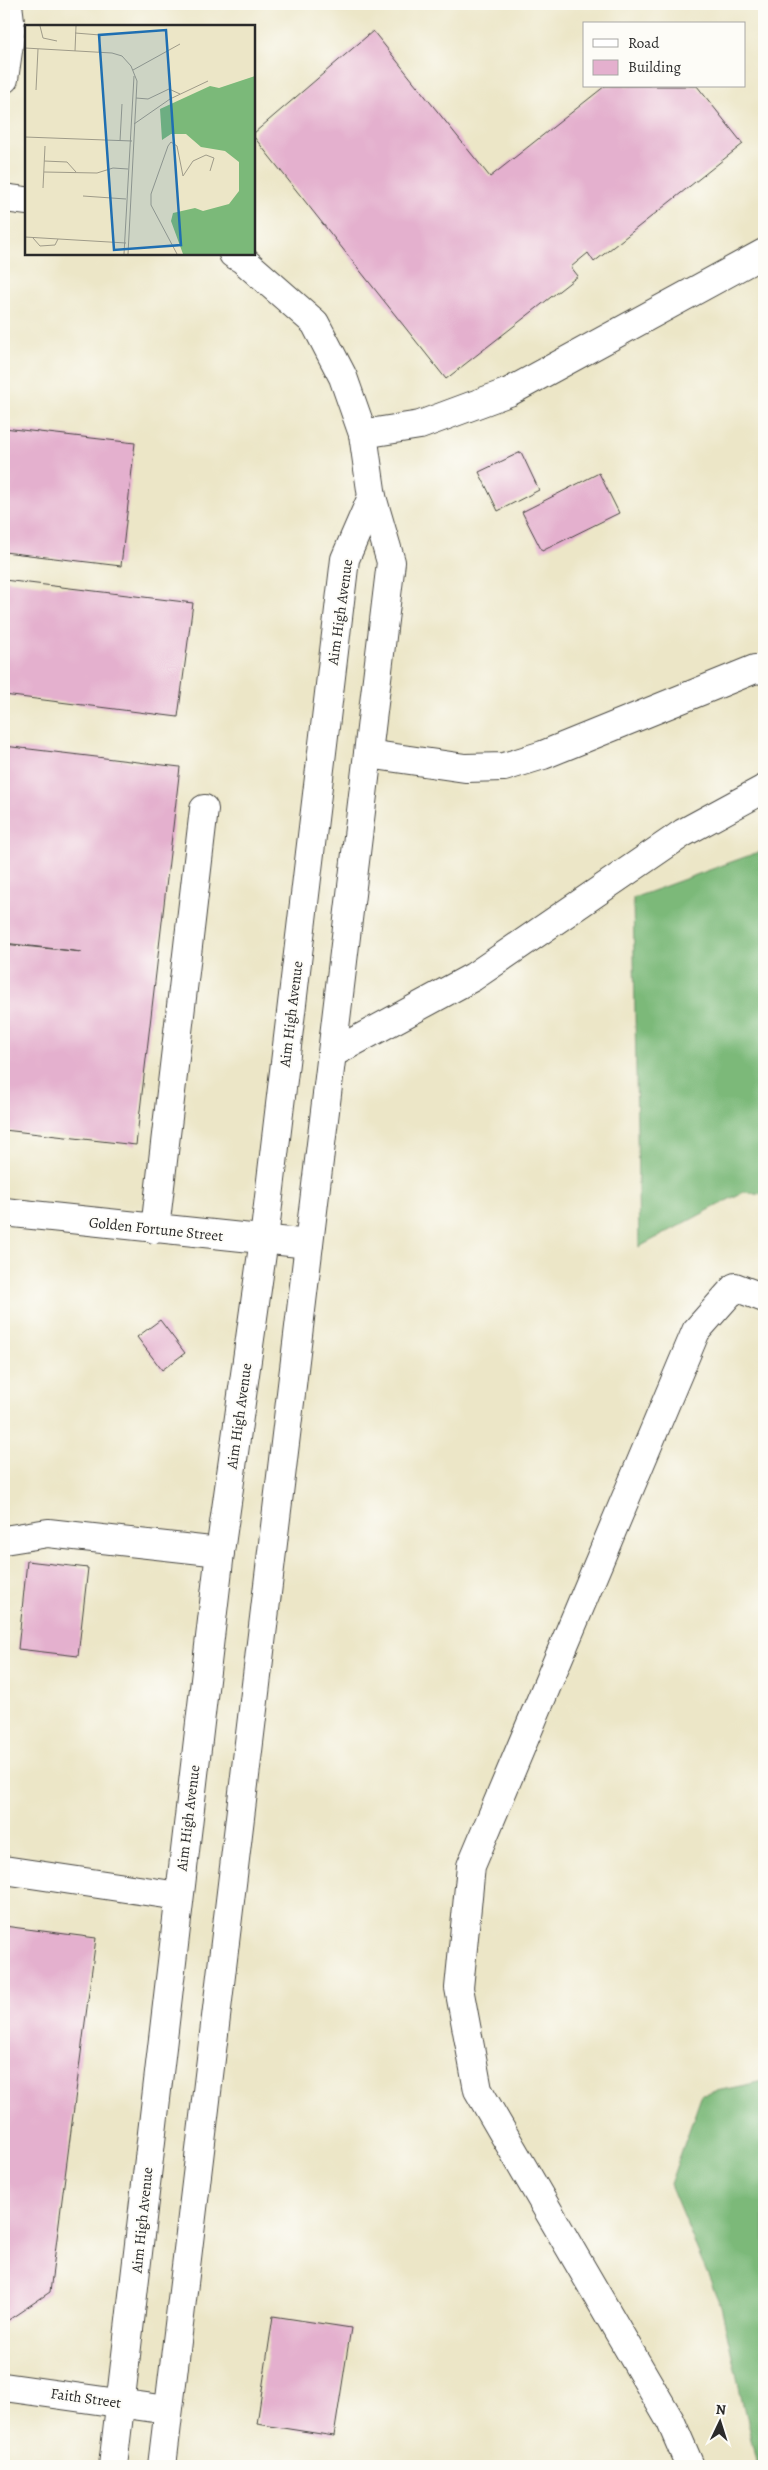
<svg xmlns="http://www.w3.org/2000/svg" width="768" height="2470" font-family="Alegreya,serif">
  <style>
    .forest { fill: #7bb979; stroke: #537252 }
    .building { fill: #e4b0ce }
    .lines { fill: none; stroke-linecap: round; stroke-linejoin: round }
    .minor-casing { stroke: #484742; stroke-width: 30 }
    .minor { stroke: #fff; stroke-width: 28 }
    .labels { text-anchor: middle; stroke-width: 4; stroke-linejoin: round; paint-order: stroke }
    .street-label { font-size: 15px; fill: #2b2b2b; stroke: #fdfcf7 }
    .inset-road { fill: none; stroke: #9f9b89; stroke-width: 1 }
    .view { fill: #1f6fb2; fill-opacity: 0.15; stroke: #1f6fb2; stroke-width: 2.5 }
    .inset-edge { fill: none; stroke: #2b2b2b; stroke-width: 2.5 }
  </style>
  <rect width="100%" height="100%" fill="#fdfcf7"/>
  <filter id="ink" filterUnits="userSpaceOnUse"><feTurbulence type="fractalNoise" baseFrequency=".02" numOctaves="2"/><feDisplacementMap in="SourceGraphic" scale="10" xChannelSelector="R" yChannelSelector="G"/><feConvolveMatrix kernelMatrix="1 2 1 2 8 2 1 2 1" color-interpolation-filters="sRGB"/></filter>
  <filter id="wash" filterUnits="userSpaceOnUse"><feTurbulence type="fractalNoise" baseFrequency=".0096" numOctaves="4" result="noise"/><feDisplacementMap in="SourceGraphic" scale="20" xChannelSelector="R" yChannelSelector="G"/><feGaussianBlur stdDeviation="1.12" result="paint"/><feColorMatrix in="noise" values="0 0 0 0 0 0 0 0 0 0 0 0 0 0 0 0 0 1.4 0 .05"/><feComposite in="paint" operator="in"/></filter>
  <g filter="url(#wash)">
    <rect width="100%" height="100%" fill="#ece6c7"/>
    <g class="forest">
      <polygon points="764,850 764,1194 743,1192 639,1247 633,898"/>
      <polygon points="764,2081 764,2466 757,2466 721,2307 670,2184 702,2094"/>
    </g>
    <g id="blocks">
      <g class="building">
        <polygon points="373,31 490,177 605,86 697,86 743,144 594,262 588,253 571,267 578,276 446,379 254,137 254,133"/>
        <polygon points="4,428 135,443 121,566 4,552"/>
        <polygon points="521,452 539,490 498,511 479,472"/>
        <polygon points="599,473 619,513 542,551 522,512"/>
        <polygon points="4,580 193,603 178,717 4,695"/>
        <polygon points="4,746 180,767 136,1145 4,1130 4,944 82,952 4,943"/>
        <polygon points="160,1320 185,1353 162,1370 137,1337"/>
        <polygon points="27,1561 88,1568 78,1656 18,1649"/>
        <polygon points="4,1926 96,1938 50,2292 4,2323"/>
        <polygon points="273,2316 351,2328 334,2436 257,2424"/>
      </g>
    </g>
  </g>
  <g filter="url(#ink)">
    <use href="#blocks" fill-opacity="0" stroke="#484742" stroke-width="1"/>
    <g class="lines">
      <defs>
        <g id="minor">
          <polyline points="4,79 11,30 8,4"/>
          <polyline points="4,198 26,201"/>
          <polyline points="363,434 420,425 509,392 764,253"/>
          <polyline points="368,754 465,768 504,767 543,755 755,669 764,670"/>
          <polyline points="333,1053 473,977 683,833 764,789"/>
          <polyline points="4,1212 309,1244"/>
          <polyline points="155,1229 204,809"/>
          <polyline points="4,1540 48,1533 220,1552"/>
          <polyline points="4,1870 179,1896"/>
          <polyline points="4,2387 168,2410"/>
          <polyline points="113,2466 220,1552 264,1239 345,559 372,497"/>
          <polyline points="162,2466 391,562 372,497 363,434 343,377 315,323 242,259 233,254"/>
          <polyline points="690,2466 671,2422 478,2090 459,1988 471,1866 696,1331 735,1287 764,1298"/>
        </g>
      </defs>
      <use href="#minor" class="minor-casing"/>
      <use href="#minor" class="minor"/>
    </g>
  </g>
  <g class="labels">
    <g class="street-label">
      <text transform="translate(340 612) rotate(-82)" y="5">Aim High Avenue</text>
      <text transform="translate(291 1014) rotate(-83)" y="5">Aim High Avenue</text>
      <text transform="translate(156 1229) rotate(6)" y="5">Golden Fortune Street</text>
      <text transform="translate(239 1416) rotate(-82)" y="5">Aim High Avenue</text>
      <text transform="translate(188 1818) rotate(-83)" y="5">Aim High Avenue</text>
      <text transform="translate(142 2220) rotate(-84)" y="5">Aim High Avenue</text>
      <text transform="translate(86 2398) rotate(8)" y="5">Faith Street</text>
    </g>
  </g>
  <g transform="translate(25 25)">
    <rect width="230" height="230" fill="#ece6c7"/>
    <path d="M230 51V229H158L146 196 148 188 170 183 178 186 204 179 214 166V137L200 126 176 122 161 109H146L137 115 135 84 185 61 194 63Z" fill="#7bb979"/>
    <path class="inset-road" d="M15 1 18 13 32 16M50 8 75 10 74 27M0 23 87 28 97 31 106 41 112 56 103 229M50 26 51 1M108 45 155 19M11 65 13 24M111 73 123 74 144 64 155 69M109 99 145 74 183 56M0 112 107 116M95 116 97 79M19 136 42 137 51 147M19 147 72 148 88 143 103 144M18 163 20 121M58 171 101 174M0 212 101 218M8 213 15 221 30 220 33 214M99 229 109 51M152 229 126 180V169L143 121 146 117 152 121 158 151 168 136 181 130 189 133 185 146"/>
    <path class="view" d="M141 5 156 220 89 225 74 10Z"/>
    <rect width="230" height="230" class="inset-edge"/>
  </g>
  <rect width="768" height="2470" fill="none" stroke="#fdfcf7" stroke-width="20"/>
  <rect x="583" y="22" width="162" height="65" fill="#fdfcf7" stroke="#a9a8a5"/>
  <rect x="593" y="39" width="25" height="8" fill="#ffffff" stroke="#a9a8a5"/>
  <text x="628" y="48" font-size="15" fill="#2b2b2b">Road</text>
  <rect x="593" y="60" width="25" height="15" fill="#e4b0ce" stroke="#a9a8a5"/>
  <text x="628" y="72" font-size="15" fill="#2b2b2b">Building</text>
  <g transform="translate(720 2422) rotate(4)" stroke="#fdfcf7" stroke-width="4" paint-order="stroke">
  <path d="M0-4L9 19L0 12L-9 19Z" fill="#2b2b2b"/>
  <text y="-8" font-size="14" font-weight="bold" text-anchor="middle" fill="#2b2b2b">N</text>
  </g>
</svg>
